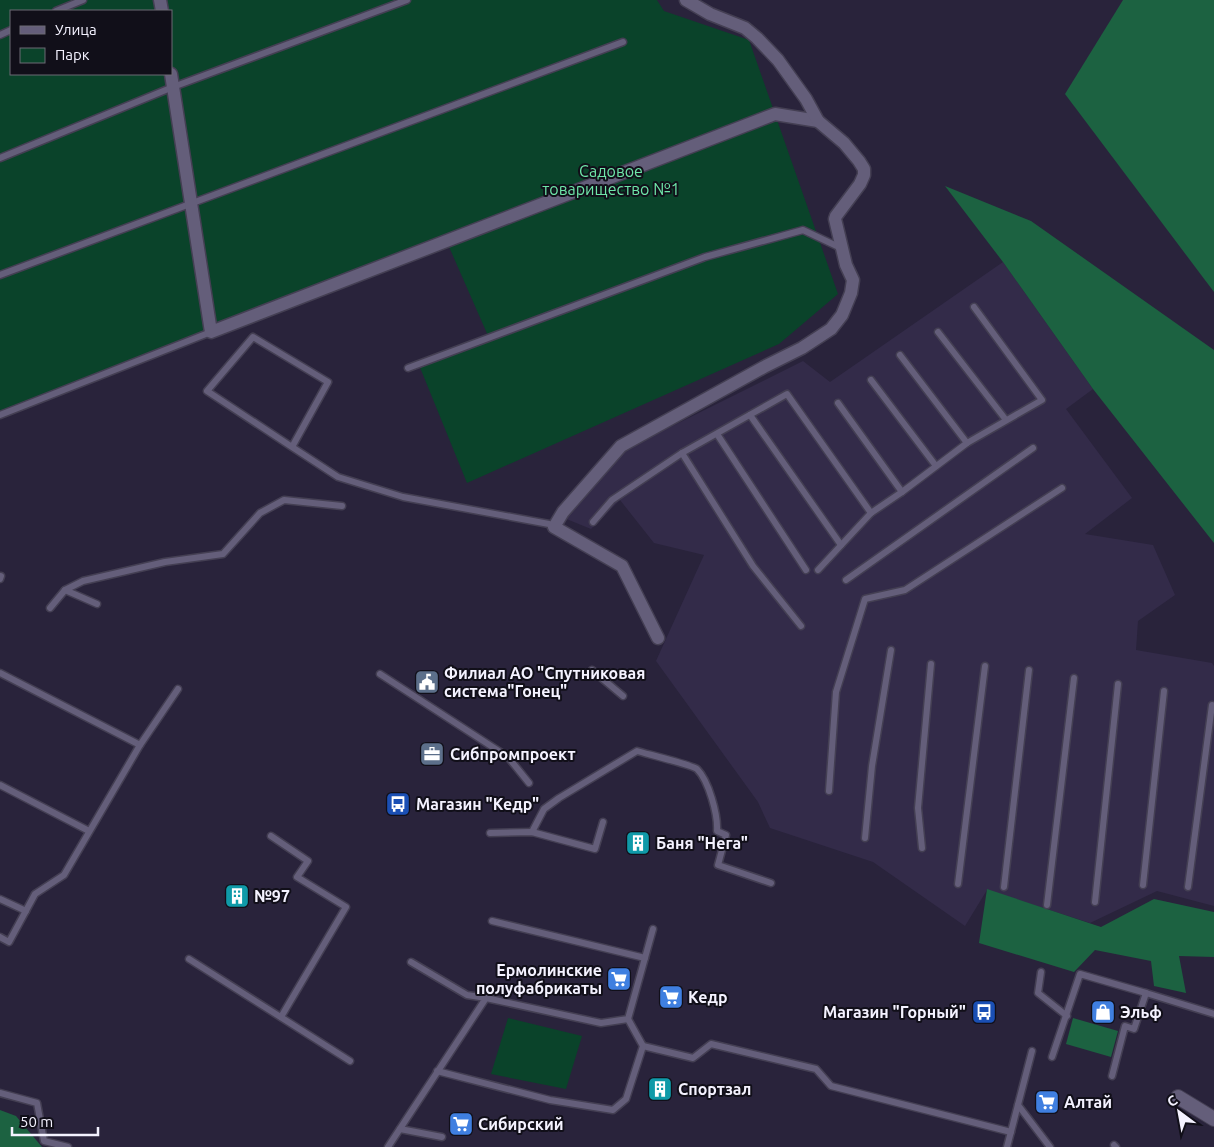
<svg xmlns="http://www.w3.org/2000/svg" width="1214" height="1147" font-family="Ubuntu,sans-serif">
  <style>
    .built { fill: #332b49 }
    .green { fill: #0a432a; fill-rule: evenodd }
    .forest { fill: #1c6241 }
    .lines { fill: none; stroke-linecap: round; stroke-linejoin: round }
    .service-casing { stroke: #443f53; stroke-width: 9 }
    .minor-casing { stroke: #443f53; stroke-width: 15 }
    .tertiary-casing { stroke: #443f53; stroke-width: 16 }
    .service { stroke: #645e7a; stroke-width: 6 }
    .minor { stroke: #645e7a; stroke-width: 12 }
    .tertiary { stroke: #645e7a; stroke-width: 14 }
    .labels { text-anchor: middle; stroke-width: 4; stroke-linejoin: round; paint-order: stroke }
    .park-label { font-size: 16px; fill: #6fe6a9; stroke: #110f19 }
    .poi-label { font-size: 16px; font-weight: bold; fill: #f4f2ff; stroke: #110f19; text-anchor: start }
  </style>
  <rect width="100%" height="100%" fill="#29233b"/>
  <polygon class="built" points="1003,262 1093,389 1066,409 1132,498 1085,534 1153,545 1175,595 1138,621 1136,650 1212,663 1214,666 1214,906 1157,891 1090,923 987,890 965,926 873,862 770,828 758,802 656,661 704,555 654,543 620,500 591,529 564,518 616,454 803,361 830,382"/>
  <g class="green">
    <path d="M0 0H657L664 11 749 40 838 294 779 344 467 483 419 365 489 338 446 240 0 415ZM11 11H171V74H11Z"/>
    <polygon points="508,1018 582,1036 566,1089 491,1074"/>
  </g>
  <g class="forest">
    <polygon points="1123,0 1214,0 1214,292 1065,94"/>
    <polygon points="945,186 1031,221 1214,350 1214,543 1093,389 1003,262"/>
    <polygon points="987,889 1101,927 1154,899 1214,912 1214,957 1179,956 1186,993 1154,986 1151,961 1095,950 1074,972 979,943"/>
    <polygon points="1073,1018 1118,1031 1111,1057 1066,1044"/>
    <polygon points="0,1110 16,1116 42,1147 0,1147"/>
  </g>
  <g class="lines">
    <defs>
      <g id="service">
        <polyline points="56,11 83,0"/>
        <polyline points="0,35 11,30"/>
        <polyline points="0,158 173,87 407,0"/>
        <polyline points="0,275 623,42"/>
        <polyline points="938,332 1006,420"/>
        <polyline points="900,355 967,443"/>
        <polyline points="408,368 705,257 803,230 841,248"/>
        <polyline points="871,380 936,466"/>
        <polyline points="838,403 902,492"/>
        <polyline points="0,415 211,332"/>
        <polyline points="750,415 841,545"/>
        <polyline points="717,434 806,570"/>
        <polyline points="292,447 207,391 253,337 328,382 292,447 338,477 403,497 549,524 554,527"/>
        <polyline points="593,522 612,500 682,453"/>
        <polyline points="818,570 871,513 902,492 967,443 1042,400 974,307"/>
        <polyline points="0,579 1,576"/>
        <polyline points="846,580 1033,448"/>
        <polyline points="65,590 83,581 165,562 223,554 260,513 284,500 342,506"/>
        <polyline points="50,608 65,590 97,604"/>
        <polyline points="801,626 753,566 682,453 787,394 871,513"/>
        <polyline points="592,670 623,696"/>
        <polyline points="0,673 140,745"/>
        <polyline points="380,674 508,757 529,783"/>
        <polyline points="0,785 89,831"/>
        <polyline points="829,791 836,692 865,599 905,590 1062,488"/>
        <path d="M532 832 544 809 559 798 637 751C647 754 692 765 697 769 709 781 718 815 717 831L726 835 718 865 771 883"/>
        <polyline points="490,833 532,832 595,849 603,822"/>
        <polyline points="271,836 308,861 297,877 346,907 281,1017"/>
        <polyline points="865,838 872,766 891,650"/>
        <polyline points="922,848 918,808 931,664"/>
        <polyline points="958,884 985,666"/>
        <polyline points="1143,885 1164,691"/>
        <polyline points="1004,887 1029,670"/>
        <polyline points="1188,887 1212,705"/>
        <polyline points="0,899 26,911"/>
        <polyline points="1095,902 1118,684"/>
        <polyline points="1047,905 1074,678"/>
        <polyline points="492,921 645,958"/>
        <polyline points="0,937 9,942 35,894 64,875 140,745 178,689"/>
        <polyline points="189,959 350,1061"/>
        <polyline points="1041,972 1038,993 1067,1016"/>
        <polyline points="1146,993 1214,1014"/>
        <polyline points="486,998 601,1023 628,1019 653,929"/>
        <polyline points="643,1046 693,1058 711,1044 816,1069 831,1086 1011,1132"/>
        <polyline points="1052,1057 1080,974 1146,993 1134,1029 1125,1026 1112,1076"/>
        <polyline points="437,1071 550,1100 613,1110 626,1099 643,1046 628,1019"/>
        <polyline points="0,1093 37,1103 44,1141 68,1147"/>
        <polyline points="1018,1105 1050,1147"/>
        <polyline points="400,1129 442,1137"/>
        <polyline points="1114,1145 1116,1147"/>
        <polyline points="388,1147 486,998 467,995 411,962"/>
        <polyline points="1007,1147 1032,1051"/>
      </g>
      <g id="minor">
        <polyline points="160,0 162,11"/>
        <polyline points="171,74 211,332 775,114 818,121"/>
        <polyline points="658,638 622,566 554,527 563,512 621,446 764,367 802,348 831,329 842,315 851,293 853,280 846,265 835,219 836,216 860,184 864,175 864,169 859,161 844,143 818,121 806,99 778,60 757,38 745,28 710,14 686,0"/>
      </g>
      <polyline id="tertiary" points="1178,1097 1214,1119"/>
    </defs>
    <use href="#service" class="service-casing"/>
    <use href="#minor" class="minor-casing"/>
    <use href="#tertiary" class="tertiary-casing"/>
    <use href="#service" class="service"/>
    <use href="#minor" class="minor"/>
    <use href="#tertiary" class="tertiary"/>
  </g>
  <defs>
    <symbol id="civic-square" viewBox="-11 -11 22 22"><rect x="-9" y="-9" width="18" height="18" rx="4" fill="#5c6f8a" stroke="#110f19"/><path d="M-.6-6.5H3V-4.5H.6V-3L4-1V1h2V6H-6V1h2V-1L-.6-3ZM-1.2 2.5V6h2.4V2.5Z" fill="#fff"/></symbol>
    <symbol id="office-square" viewBox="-11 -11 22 22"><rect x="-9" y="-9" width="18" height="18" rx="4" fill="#5c6f8a" stroke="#110f19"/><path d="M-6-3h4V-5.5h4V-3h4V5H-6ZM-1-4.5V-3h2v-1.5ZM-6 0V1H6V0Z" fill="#fff"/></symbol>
    <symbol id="bus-square" viewBox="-11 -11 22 22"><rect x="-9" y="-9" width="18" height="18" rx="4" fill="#1a4fb4" stroke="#110f19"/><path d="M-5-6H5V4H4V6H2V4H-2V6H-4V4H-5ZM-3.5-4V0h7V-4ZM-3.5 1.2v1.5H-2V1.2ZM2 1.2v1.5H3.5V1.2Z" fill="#fff"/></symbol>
    <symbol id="building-square" viewBox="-11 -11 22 22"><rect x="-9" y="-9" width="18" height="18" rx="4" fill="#0f9aa8" stroke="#110f19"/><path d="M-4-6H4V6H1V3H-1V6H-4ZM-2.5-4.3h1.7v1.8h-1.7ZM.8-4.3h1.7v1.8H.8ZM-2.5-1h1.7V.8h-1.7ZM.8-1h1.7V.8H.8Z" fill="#fff"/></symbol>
    <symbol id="supermarket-square" viewBox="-11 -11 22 22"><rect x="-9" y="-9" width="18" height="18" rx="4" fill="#3f7fe0" stroke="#110f19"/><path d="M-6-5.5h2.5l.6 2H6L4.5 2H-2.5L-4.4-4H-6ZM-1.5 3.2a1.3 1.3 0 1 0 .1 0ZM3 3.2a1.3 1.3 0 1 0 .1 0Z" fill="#fff"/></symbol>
    <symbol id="shop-square" viewBox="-11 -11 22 22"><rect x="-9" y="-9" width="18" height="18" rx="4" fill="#3f7fe0" stroke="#110f19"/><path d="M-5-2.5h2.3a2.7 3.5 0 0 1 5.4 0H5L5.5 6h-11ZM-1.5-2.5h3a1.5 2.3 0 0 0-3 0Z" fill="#fff"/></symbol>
  </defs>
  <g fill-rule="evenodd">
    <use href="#civic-square" x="413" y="668" width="28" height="28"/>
    <use href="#office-square" x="418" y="740" width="28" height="28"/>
    <use href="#bus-square" x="384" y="790" width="28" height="28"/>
    <use href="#building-square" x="624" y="829" width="28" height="28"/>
    <use href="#building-square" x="223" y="882" width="28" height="28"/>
    <use href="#supermarket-square" x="605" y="965" width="28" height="28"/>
    <use href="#supermarket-square" x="657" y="983" width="28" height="28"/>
    <use href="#bus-square" x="970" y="998" width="28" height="28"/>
    <use href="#shop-square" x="1089" y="998" width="28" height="28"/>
    <use href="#building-square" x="646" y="1075" width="28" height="28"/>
    <use href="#supermarket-square" x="1033" y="1088" width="28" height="28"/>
    <use href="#supermarket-square" x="447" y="1110" width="28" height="28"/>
  </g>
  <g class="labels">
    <g class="park-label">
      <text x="611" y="177">Садовое<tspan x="611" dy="18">товарищество №1</tspan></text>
    </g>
    <g class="poi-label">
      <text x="444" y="679">Филиал АО "Спутниковая<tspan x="444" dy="18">система"Гонец"</tspan></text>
      <text x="450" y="760">Сибпромпроект</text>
      <text x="416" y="810">Магазин "Кедр"</text>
      <text x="656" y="849">Баня "Нега"</text>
      <text x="254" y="902">№97</text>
      <text x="602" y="976" text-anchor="end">Ермолинские<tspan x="602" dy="18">полуфабрикаты</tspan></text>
      <text x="688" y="1003">Кедр</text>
      <text x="966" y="1018" text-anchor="end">Магазин "Горный"</text>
      <text x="1120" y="1018">Эльф</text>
      <text x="678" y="1095">Спортзал</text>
      <text x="1064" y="1108">Алтай</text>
      <text x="478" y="1130">Сибирский</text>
    </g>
  </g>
  <rect x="10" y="10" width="162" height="65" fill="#110f19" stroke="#6c6a75"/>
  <rect x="20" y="26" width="25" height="8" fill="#645e7a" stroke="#6c6a75"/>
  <text x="55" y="35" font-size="15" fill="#f4f2ff">Улица</text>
  <rect x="20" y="48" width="25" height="15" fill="#0a432a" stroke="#6c6a75"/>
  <text x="55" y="60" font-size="15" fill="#f4f2ff">Парк</text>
  <g transform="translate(1179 1112) rotate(328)" stroke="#110f19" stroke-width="4" paint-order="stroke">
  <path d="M0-4L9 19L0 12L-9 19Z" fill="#f4f2ff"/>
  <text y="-8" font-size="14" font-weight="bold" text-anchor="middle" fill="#f4f2ff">С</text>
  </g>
  <path d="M12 1127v8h86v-8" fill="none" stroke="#f4f2ff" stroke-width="2.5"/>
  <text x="20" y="1127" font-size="15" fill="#f4f2ff" stroke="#110f19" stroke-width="4" paint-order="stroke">50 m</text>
</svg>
